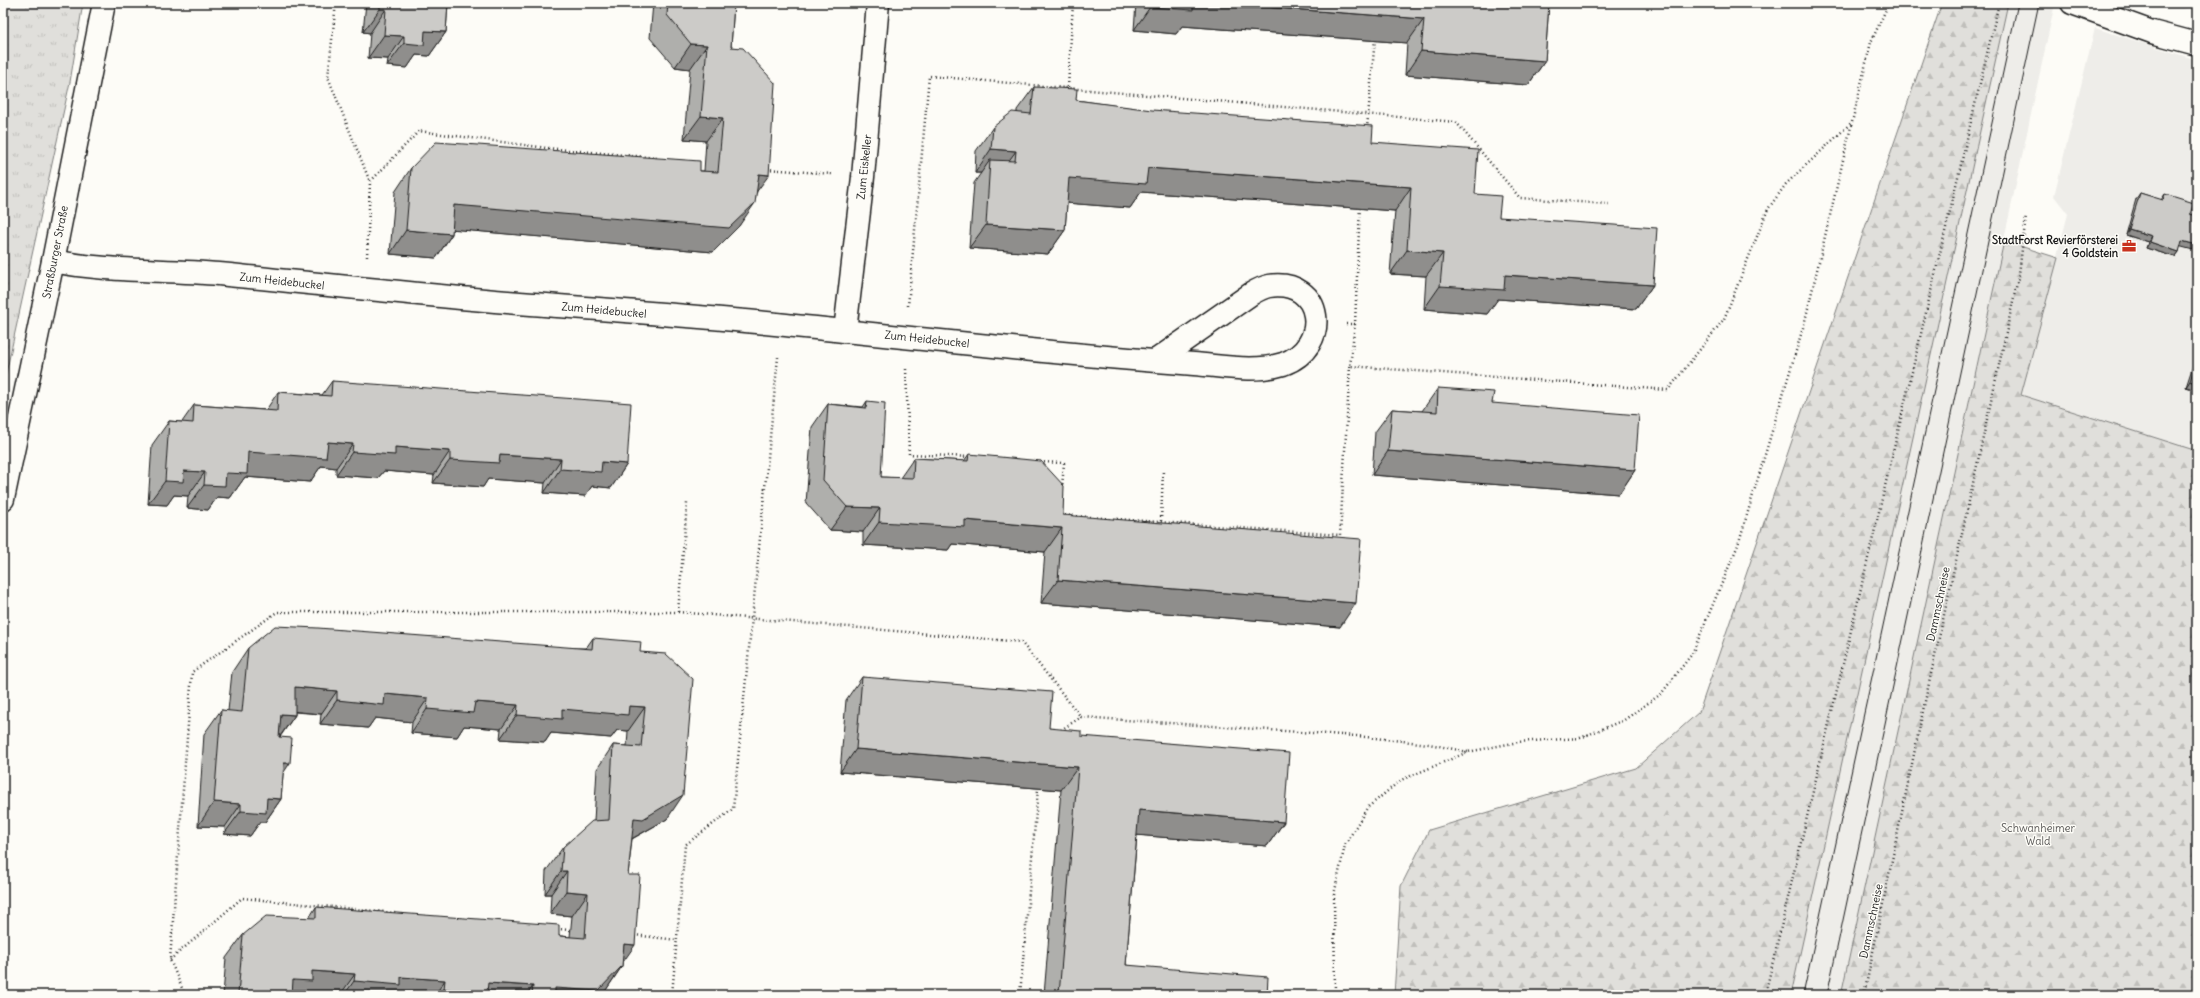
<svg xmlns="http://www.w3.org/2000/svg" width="2200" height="998" font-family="Delius,sans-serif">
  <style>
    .built { fill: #eeede9 }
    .grass { fill: url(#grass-tufts); stroke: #7e7e7c }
    .forest { fill: url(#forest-firs); stroke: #7e7e7c }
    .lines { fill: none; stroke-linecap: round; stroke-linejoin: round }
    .minor-casing { stroke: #1c1c1c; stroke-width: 25 }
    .path { stroke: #1c1c1c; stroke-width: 2.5; stroke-dasharray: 1 3; stroke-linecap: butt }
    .minor { stroke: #fdfcf7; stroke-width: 22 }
    .tram { stroke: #1c1c1c; stroke-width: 1 }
    .wall { fill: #afafac; stroke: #1c1c1c }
    .shaded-wall { fill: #8f8e8c; stroke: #1c1c1c }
    .building { fill: #cccbc8; stroke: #1c1c1c }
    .labels { text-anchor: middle; stroke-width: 3; stroke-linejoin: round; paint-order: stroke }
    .street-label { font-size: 11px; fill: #1c1c1c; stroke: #fdfcf7 }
    .poi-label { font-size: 11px; font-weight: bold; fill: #1c1c1c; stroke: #fdfcf7; text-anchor: end }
    .park-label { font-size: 11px; fill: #575655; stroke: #fdfcf7 }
  </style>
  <defs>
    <pattern id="grass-tufts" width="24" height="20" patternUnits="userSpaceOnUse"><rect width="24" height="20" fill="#e0dfdb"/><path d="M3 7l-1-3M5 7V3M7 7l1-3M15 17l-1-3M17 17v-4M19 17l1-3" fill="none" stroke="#c0bfbb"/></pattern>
    <pattern id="forest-firs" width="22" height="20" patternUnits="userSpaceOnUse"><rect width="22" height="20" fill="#e0dfdb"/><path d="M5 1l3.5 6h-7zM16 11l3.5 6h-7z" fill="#c0bfbb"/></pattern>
  </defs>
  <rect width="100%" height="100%" fill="#fdfcf7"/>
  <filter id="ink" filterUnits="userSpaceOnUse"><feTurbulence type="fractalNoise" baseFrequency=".025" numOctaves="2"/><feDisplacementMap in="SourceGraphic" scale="8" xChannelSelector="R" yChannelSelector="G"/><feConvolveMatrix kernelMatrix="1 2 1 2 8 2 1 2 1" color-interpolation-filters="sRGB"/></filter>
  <g filter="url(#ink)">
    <g class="built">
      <polygon points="2008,3 2055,3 1841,995 1791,995"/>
      <polygon points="2122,3 2197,3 2197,4 2183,9 2155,9"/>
      <polygon points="2095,28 2197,60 2197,451 2021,395 2068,214 2054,196"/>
    </g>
    <polygon class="grass" points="3,3 83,3 70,82 3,387"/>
    <g class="forest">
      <polygon points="1942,3 2008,3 1791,995 1394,995 1401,886 1429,830 1636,768 1699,712"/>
      <polygon points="2004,241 2058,258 2021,395 2197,451 2197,995 1841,995"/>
    </g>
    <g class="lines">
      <defs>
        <g id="minor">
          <polyline points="2072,3 2152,32 2197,44"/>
          <path d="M53 261C108 272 164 269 219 274 311 283 403 293 495 301 592 309 689 315 786 325 922 339 1057 354 1194 364 1222 366 1255 373 1283 364 1332 347 1324 278 1269 286 1263 287 1256 291 1251 294L1155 361"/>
          <polyline points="845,331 863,177 878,3"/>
          <polyline points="3,499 53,261 104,3"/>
        </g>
      </defs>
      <use href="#minor" class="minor-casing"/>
      <g class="path">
        <polyline points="336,3 328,77 370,182"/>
        <polyline points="1068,87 1073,3"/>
        <polyline points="1367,128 1375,38"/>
        <polyline points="767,169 832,174"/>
        <polyline points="367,257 370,182 419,131 547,148 658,158"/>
        <polyline points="908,306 929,76 1456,122 1520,198 1609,204"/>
        <polyline points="1346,324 1355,324 1360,205"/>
        <polyline points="1355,324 1350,366 1668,390 1724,319 1768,209 1786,184 1851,123"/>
        <polyline points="906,369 909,454 969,457"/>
        <polyline points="1040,462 1064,463 1062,487"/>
        <polyline points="1061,515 1340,535 1350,366"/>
        <polyline points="1161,521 1163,470"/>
        <polyline points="678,612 687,503"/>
        <polyline points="1061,730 1081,717"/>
        <polyline points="557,929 571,930"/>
        <polyline points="634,935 677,940"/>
        <polyline points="170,960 242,898 395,913"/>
        <polyline points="185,995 170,960 192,672 277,612 678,612 1021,642 1081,717 1357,736 1429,744 1468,752"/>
        <polyline points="672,995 685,845 733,809 778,357"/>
        <polyline points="1020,995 1038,789"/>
        <polyline points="1335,995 1334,895 1345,845 1367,808 1401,780 1468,752 1518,742 1580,738 1624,720 1661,694 1692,654 1738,545 1805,321 1871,42 1889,3"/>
        <polyline points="1765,995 1999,3"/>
        <polyline points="1864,995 1924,706 2019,274 2026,216"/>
      </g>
      <use href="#minor" class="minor"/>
      <g class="tram">
        <polyline points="1803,995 2018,3"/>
        <polyline points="1827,995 2039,3"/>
      </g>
    </g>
    <g class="wall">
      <polygon points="366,3 448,3 446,32 429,56 416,55 407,68 387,66 388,59 368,58 370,33 363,32"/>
      <polygon points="653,3 734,3 731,47 757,192 739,226 713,252 452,229 452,234 436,258 390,254 395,192 411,168 704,171 706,141 684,139 690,69 675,67 650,38"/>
      <polygon points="1136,3 1549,3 1545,61 1528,85 1405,75 1407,43 1182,26 1176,34 1134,30"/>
      <polygon points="1034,87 1076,100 1372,142 1475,194 1499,217 1653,285 1636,309 1498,299 1487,314 1424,309 1426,276 1390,274 1395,211 1141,192 1130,208 1067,203 1065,230 1048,254 969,248 974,183 981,173 975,173 976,151 993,127 1017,113 1017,110"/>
      <polygon points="2140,193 2161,200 2165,194 2180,246 2179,252 2175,257 2146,248 2148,242 2126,235 2136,199"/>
      <polygon points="2197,353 2197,390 2186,387"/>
      <polygon points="332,381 627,464 611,488 592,486 585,496 544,493 545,483 488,479 483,487 433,483 434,475 384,471 378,478 336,475 336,468 321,466 310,482 245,477 230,498 217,497 208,510 187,508 188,496 174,495 167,505 148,504 152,445 169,421 182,422 194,405 266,410 278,392 322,395"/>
      <polygon points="1438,388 1492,403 1635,470 1619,494 1372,475 1375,432 1392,409 1422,411"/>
      <polygon points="867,401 881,477 900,478 914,458 964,461 969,454 1063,515 1340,627 1041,603 1045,552 952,544 948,550 863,545 863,532 830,530 806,503 812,427 828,404 863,407"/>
      <polygon points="593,638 640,652 667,819 632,839 628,875 622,966 606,990 601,995 223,995 226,958 243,935 309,918 316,907 570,937 572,916 550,914 551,894 545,894 546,871 563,847 594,821 597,769 613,745 627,746 628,731 617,730 611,738 551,733 545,742 500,739 501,729 464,726 457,737 411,733 412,722 375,718 368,728 320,724 321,714 295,712 295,715 280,737 283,774 281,799 265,822 260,822 250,836 224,834 225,827 198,826 204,734 221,710 228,711 232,672 248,648 586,648"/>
      <polygon points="862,677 1049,728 1081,736 1284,822 1267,846 1137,835 1126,965 1267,995 1044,995 1061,790 840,772 846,700"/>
    </g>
    <g class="shaded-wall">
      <polygon points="1192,3 1210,3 1424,19 1407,43 1182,26 1176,34 1134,30 1150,7"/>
      <polygon points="380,9 386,9 370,33 363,32"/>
      <polygon points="425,31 446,32 429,56 416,55 407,68 387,66 404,43"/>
      <polygon points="384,35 404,36 388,59 368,58"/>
      <polygon points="691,44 707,45 690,69 675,67"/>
      <polygon points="1421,51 1545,61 1528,85 1405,75"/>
      <polygon points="701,116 723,118 706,141 684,139"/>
      <polygon points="991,149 1016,151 999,174 990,160 981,173 975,173"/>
      <polygon points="1148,168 1411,187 1395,211 1141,192 1130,208 1052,202 1069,178"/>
      <polygon points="759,174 769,175 752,198"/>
      <polygon points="755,203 739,226 713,252 438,228 454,205"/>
      <polygon points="986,225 1065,230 1048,254 969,248"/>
      <polygon points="2129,229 2152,236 2148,242 2126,235"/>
      <polygon points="406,230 452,234 436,258 390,254"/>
      <polygon points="2182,241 2197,245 2197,251 2178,246"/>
      <polygon points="2150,242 2179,252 2175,257 2146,248"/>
      <polygon points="1407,250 1443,253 1426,276 1390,274"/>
      <polygon points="1505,275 1653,285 1636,309 1498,299 1487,314 1424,309 1440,286"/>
      <polygon points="2190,381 2197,384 2197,390 2186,387"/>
      <polygon points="328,442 353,444 336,468 321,466 310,482 245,477 230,498 217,497 208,510 187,508 204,485 226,473 248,452"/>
      <polygon points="395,447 450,451 434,475 384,471 378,478 336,475 352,452"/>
      <polygon points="1388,451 1635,470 1619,494 1372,475"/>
      <polygon points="500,455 561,459 545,483 488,479 483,487 433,483 450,460"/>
      <polygon points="602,462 627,464 611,488 592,486 585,496 544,493 560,469"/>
      <polygon points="184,471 205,472 188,496 174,495 167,505 148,504 165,481"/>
      <polygon points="847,507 880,508 863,532 830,530"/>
      <polygon points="965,520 1062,528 1045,552 952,544 948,550 863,545 879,522"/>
      <polygon points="1058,580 1356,603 1340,627 1041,603"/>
      <polygon points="295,687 337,691 321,714 279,710"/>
      <polygon points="385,694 428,698 412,722 375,718 368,728 320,724 337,700"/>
      <polygon points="475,702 518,705 501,729 464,726 457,737 411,733 427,709"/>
      <polygon points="629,706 645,707 628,731 617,730 611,738 551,733 545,742 500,739 517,715 562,709"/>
      <polygon points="281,714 295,715 278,739"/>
      <polygon points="856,749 1078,767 1061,790 840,772"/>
      <polygon points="284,763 290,763 274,787"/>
      <polygon points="683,795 667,819 626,842 634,818"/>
      <polygon points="267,798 281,799 265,822 260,822 250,836 224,834 241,811"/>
      <polygon points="214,802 241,804 225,827 198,826"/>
      <polygon points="1139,810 1284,822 1267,846 1123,834"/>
      <polygon points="561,871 567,871 551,894 545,894"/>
      <polygon points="566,891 588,893 572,916 550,914"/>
      <polygon points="624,944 635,945 619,968"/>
      <polygon points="622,966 606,990 601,995 550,995 555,988"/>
      <polygon points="312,971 355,974 340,995 283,995 293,980"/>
      <polygon points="401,977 445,980 435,995 344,995 354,981"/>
      <polygon points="488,983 533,986 527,995 440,995 444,989"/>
    </g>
    <g class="building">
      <polygon points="380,3 448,3 446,32 425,31 424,45 404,43 404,36 384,35 386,9 380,9"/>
      <polygon points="668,3 734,3 731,47 743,48 775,83 769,175 759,174 755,203 729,228 454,205 452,234 406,230 411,168 436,142 700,161 700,171 718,172 723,118 701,116 707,45 691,44 667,15"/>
      <polygon points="1151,3 1193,3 1193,10 1150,7"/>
      <polygon points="1210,3 1549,3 1545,61 1421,51 1424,19"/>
      <polygon points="1034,87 1077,89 1076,100 1152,110 1373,126 1372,142 1478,150 1475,194 1501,196 1499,217 1657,228 1653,285 1505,275 1504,290 1440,286 1443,253 1407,250 1411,187 1148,168 1146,184 1069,178 1065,230 986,225 990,160 1015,161 1016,151 991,149 993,127 1012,112 1031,114"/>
      <polygon points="2140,193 2163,200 2165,194 2194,203 2190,214 2197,216 2197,245 2182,241 2179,252 2150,242 2152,236 2129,229"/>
      <polygon points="2197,359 2197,384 2190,381"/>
      <polygon points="332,381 631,403 627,464 602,462 601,472 560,469 561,459 500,455 499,463 450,460 450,451 395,447 395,455 352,452 353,444 328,442 326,458 248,452 247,474 226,473 225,486 204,485 205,472 184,471 183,482 165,481 169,421 193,423 194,405 277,411 278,392 331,396"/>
      <polygon points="1438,388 1494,392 1492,403 1639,415 1635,470 1388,451 1392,409 1437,412"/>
      <polygon points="867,401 885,403 881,477 913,478 914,458 968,461 969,454 1041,461 1064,486 1063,515 1361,539 1356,603 1058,580 1062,528 965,520 965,527 879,522 880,508 847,507 823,480 828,404 866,408"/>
      <polygon points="275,626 318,628 592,649 593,638 641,642 640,652 666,654 693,679 683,795 643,819 634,818 628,875 640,875 635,945 624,944 622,966 598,991 555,988 555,995 542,995 532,994 533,986 488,983 487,992 444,989 445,980 401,977 401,985 354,981 355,974 312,971 312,981 293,980 292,995 238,995 243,935 266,916 316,918 316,907 559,925 559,936 585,938 588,893 566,891 567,871 561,871 563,847 592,821 609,820 613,745 641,747 645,707 629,706 628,715 562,709 562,719 517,715 518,705 475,702 473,713 427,709 428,698 385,694 384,705 337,700 337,691 295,687 295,715 281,714 279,737 292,738 290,763 284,763 281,799 267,798 266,813 241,811 241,804 214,802 221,710 242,712 248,648"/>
      <polygon points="862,677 1052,692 1049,728 1081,731 1081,736 1289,753 1284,822 1139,810 1126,965 1268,977 1267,995 1059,995 1078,767 856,749"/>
    </g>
  </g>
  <defs>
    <symbol id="office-bare" viewBox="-9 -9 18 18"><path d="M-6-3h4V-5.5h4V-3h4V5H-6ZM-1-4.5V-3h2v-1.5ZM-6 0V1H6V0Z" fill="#c8321e" stroke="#fdfcf7" stroke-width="2.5" paint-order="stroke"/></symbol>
  </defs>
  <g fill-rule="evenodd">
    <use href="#office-bare" x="2119" y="236" width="20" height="20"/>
  </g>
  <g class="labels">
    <g class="street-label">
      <text transform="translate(864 167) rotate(-84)" y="4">Zum Eiskeller</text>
      <text transform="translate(55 252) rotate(-79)" y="4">Straßburger Straße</text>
      <text transform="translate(282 281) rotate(6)" y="4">Zum Heidebuckel</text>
      <text transform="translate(604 310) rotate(5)" y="4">Zum Heidebuckel</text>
      <text transform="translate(927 339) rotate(6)" y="4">Zum Heidebuckel</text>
      <text transform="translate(1938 604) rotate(-78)" y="4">Dammschneise</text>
      <text transform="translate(1871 921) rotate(-78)" y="4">Dammschneise</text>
    </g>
    <g class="poi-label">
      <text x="2118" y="244">StadtForst Revierförsterei<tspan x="2118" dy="13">4 Goldstein</tspan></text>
    </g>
    <g class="park-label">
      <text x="2038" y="832">Schwanheimer<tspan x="2038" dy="13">Wald</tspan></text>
    </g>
  </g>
  <rect width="2200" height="998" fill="none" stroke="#fdfcf7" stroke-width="16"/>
  <rect x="8" y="8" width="2184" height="982" fill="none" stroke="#1c1c1c" stroke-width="1.5" filter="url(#ink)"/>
</svg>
